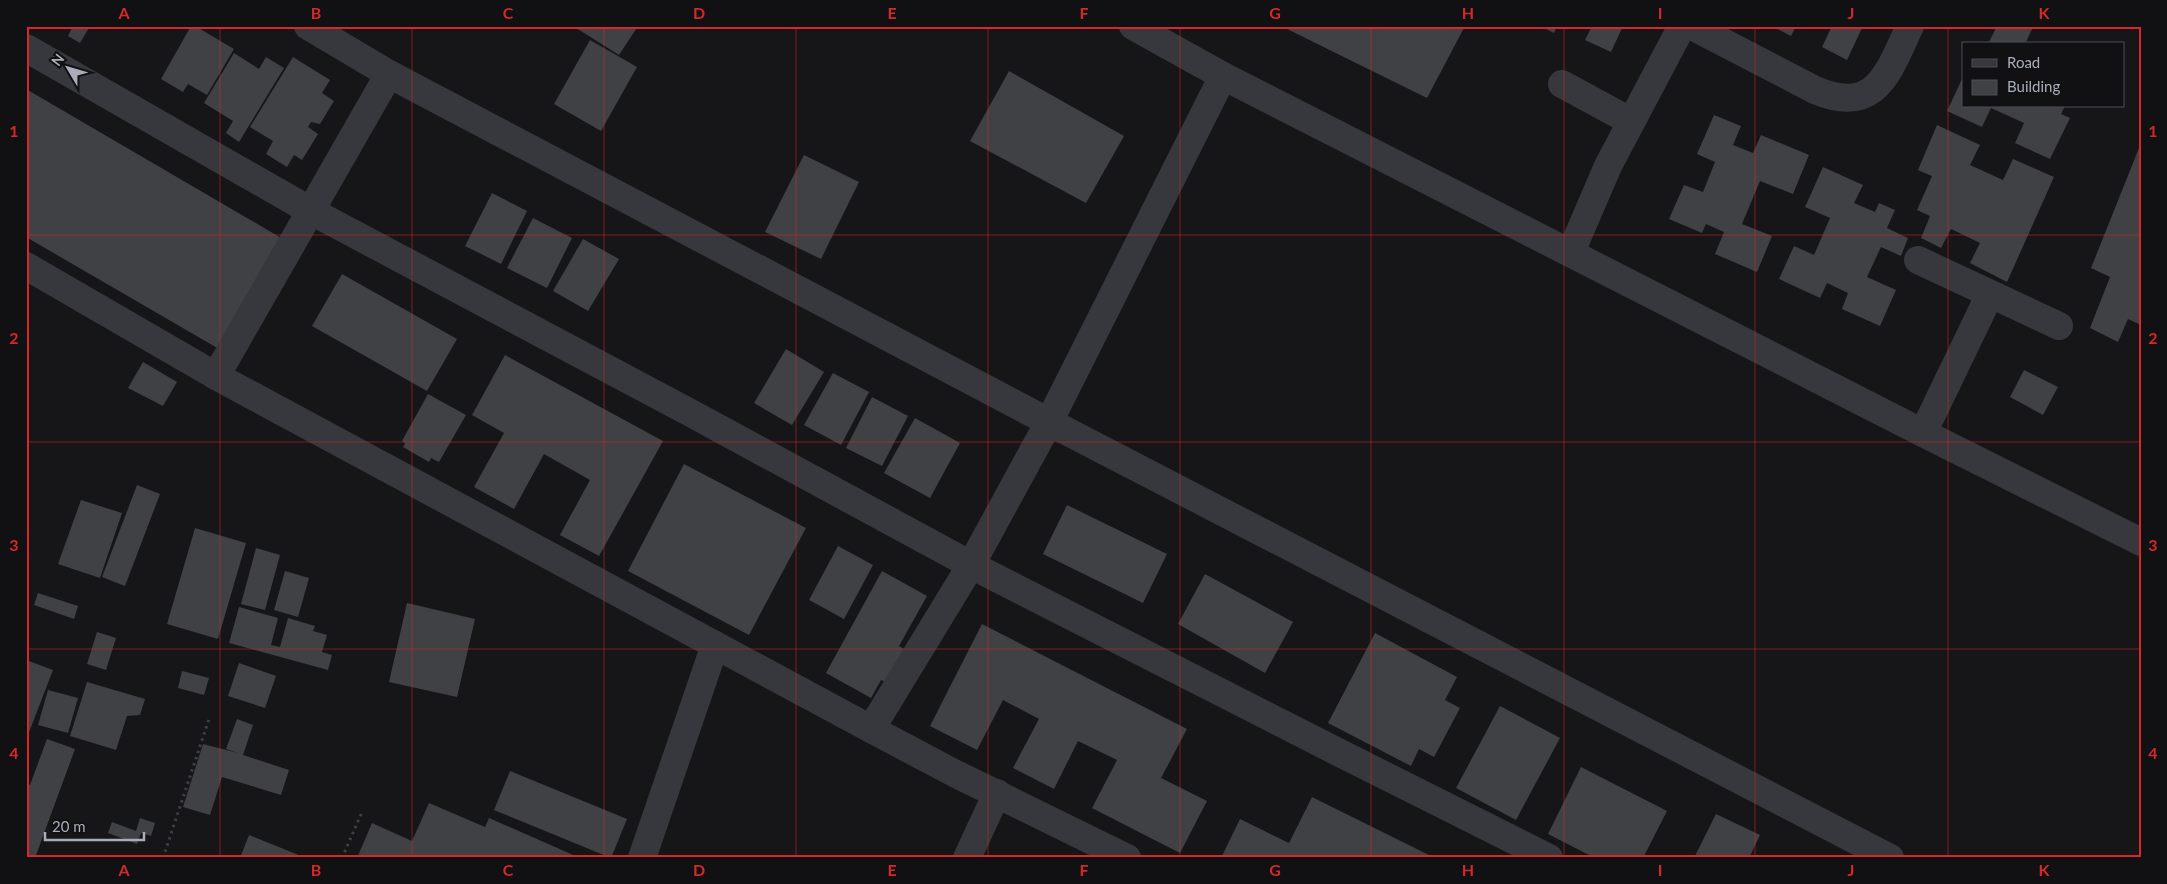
<svg xmlns="http://www.w3.org/2000/svg" width="2167" height="884" font-family="Lato,sans-serif">
  <style>
    .building { fill: #404145 }
    .lines { fill: none; stroke-linecap: round; stroke-linejoin: round }
    .path { stroke: #3d3f44; stroke-width: 3; stroke-dasharray: 2.5 4; stroke-linecap: butt }
    .minor { stroke: #37383d; stroke-width: 28 }
    .grid { fill: none; stroke: #d62828; stroke-width: 1; stroke-opacity: 0.55 }
    .neatline { fill: none; stroke: #d62828; stroke-width: 2 }
    .grid-label { font-size: 16px; text-anchor: middle; font-weight: bold; fill: #d62828 }
  </style>
  <rect width="100%" height="100%" fill="#161618"/>
  <g class="building">
    <polygon points="73,26 90,26 80,43 68,36"/>
    <polygon points="191,26 195,26 234,49 207,95 188,84 183,92 161,79"/>
    <polygon points="573,26 638,26 619,55"/>
    <polygon points="1281,26 1465,26 1427,98"/>
    <polygon points="1540,26 1557,26 1554,33"/>
    <polygon points="1592,26 1623,26 1611,52 1585,40"/>
    <polygon points="1772,26 1796,26 1791,36"/>
    <polygon points="1832,26 1863,26 1847,60 1822,47"/>
    <polygon points="1997,26 2031,26 2033,27 2025,44 1988,44"/>
    <polygon points="590,40 637,67 601,131 554,104"/>
    <polygon points="234,53 259,69 266,57 284,68 239,142 226,133 233,121 204,103"/>
    <polygon points="293,57 330,80 322,93 334,101 320,124 311,122 308,127 318,134 302,160 294,155 287,167 266,154 273,141 250,127"/>
    <polygon points="1009,71 1124,136 1086,203 970,141"/>
    <polygon points="1963,77 1963,106 2065,106 2061,114 2070,118 2050,159 2015,143 2024,123 1991,108 1982,127 1947,111"/>
    <polygon points="26,89 283,239 219,349 26,237"/>
    <polygon points="1714,115 1741,126 1733,145 1753,153 1761,135 1809,155 1793,194 1760,181 1742,224 1772,236 1757,272 1715,254 1724,232 1706,224 1702,233 1669,219 1684,185 1703,192 1715,162 1697,154"/>
    <polygon points="1937,125 1980,145 1970,165 2003,180 2013,159 2054,177 2007,282 1970,263 1980,243 1951,229 1941,248 1921,238 1930,216 1917,210 1932,176 1918,170"/>
    <polygon points="2141,143 2141,325 2128,319 2118,342 2090,328 2110,277 2091,268"/>
    <polygon points="804,155 859,182 821,259 765,232"/>
    <polygon points="1823,167 1863,185 1854,203 1875,212 1879,203 1895,210 1887,228 1908,238 1901,256 1881,247 1867,277 1896,290 1880,326 1842,309 1848,293 1827,283 1820,298 1779,279 1794,246 1814,255 1830,218 1805,207"/>
    <polygon points="492,193 527,211 501,264 465,246"/>
    <polygon points="533,218 572,238 547,288 507,268"/>
    <polygon points="583,239 619,259 588,311 553,291"/>
    <polygon points="342,274 457,339 427,391 312,326"/>
    <polygon points="786,349 824,372 792,425 754,403"/>
    <polygon points="505,355 663,441 599,556 560,535 590,480 544,454 514,509 474,487 504,433 472,415"/>
    <polygon points="143,362 177,382 163,406 128,388"/>
    <polygon points="2024,370 2058,387 2043,415 2010,397"/>
    <polygon points="833,373 869,392 841,445 804,425"/>
    <polygon points="428,394 466,415 439,462 431,458 429,462 403,447 405,443 402,441"/>
    <polygon points="872,397 908,416 882,466 846,448"/>
    <polygon points="915,418 960,443 930,498 884,473"/>
    <polygon points="684,464 806,528 749,635 628,571"/>
    <polygon points="137,485 160,494 125,586 102,577"/>
    <polygon points="81,500 122,513 100,578 58,564"/>
    <polygon points="1067,505 1167,554 1143,603 1043,554"/>
    <polygon points="195,528 246,543 218,639 167,624"/>
    <polygon points="838,546 873,565 844,619 809,600"/>
    <polygon points="256,548 280,555 265,610 241,604"/>
    <polygon points="285,571 309,578 298,617 274,610"/>
    <polygon points="882,571 927,596 899,646 904,649 886,682 881,680 871,698 826,673"/>
    <polygon points="1205,574 1293,622 1265,673 1178,624"/>
    <polygon points="38,593 78,606 74,619 34,605"/>
    <polygon points="407,603 475,619 457,697 389,682"/>
    <polygon points="239,607 278,618 271,645 280,647 288,618 315,626 313,631 327,635 322,652 332,655 328,670 229,643"/>
    <polygon points="982,624 1187,729 1161,778 1207,801 1180,853 1092,808 1117,760 1078,741 1054,789 1013,768 1039,719 1003,700 977,750 930,726"/>
    <polygon points="97,632 116,638 106,670 87,664"/>
    <polygon points="1375,633 1457,677 1445,700 1460,708 1434,757 1419,749 1411,766 1328,723"/>
    <polygon points="26,660 53,670 26,740"/>
    <polygon points="239,663 276,676 265,708 228,696"/>
    <polygon points="182,671 209,678 204,695 178,688"/>
    <polygon points="87,682 145,699 140,715 127,716 116,750 70,736"/>
    <polygon points="48,690 78,698 68,733 38,725"/>
    <polygon points="1500,706 1560,738 1516,820 1456,788"/>
    <polygon points="237,719 253,725 243,755 289,770 281,795 222,777 210,815 183,807 203,744 238,753 226,749"/>
    <polygon points="47,739 75,749 35,858 26,858 26,783 30,785"/>
    <polygon points="1581,767 1667,811 1643,858 1595,858 1548,834"/>
    <polygon points="510,771 627,819 611,858 494,810"/>
    <polygon points="1312,797 1435,858 1221,858 1240,819 1289,843"/>
    <polygon points="429,803 485,827 489,818 580,858 357,858 372,823 412,841"/>
    <polygon points="1716,814 1760,835 1749,858 1694,858"/>
    <polygon points="140,818 155,823 151,836 141,833 137,844 108,833 112,822 136,831"/>
    <polygon points="249,835 306,858 240,858"/>
  </g>
  <g class="lines">
    <g class="path">
      <polyline points="163,858 210,716"/>
      <polyline points="342,858 362,812"/>
    </g>
    <g class="minor">
      <polyline points="308,26 389,74 1049,422 1890,858"/>
      <polyline points="1133,26 1223,76 1923,433 2141,542"/>
      <path d="M1692 26 1815 90C1876 116 1888 73 1910 26"/>
      <polyline points="26,48 311,211 687,411 971,565 1336,751 1549,858"/>
      <polyline points="1562,84 1630,121"/>
      <polyline points="1571,252 1608,166 1682,26"/>
      <polyline points="1918,260 2059,326"/>
      <polyline points="26,266 216,376 871,729 956,774 1127,858"/>
      <polyline points="216,376 389,74"/>
      <polyline points="1923,433 1990,294"/>
      <polyline points="871,729 971,565 1049,422 1223,76"/>
      <polyline points="642,858 715,645"/>
      <polyline points="967,858 997,793"/>
    </g>
  </g>
  <path class="grid" d="M220 26V858M412 26V858M604 26V858M796 26V858M988 26V858M1180 26V858M1371 26V858M1564 26V858M1755 26V858M1948 26V858M26 235H2141M26 442H2141M26 649H2141"/>
  <rect width="2167" height="884" fill="none" stroke="#111113" stroke-width="55"/>
  <rect x="1962" y="42" width="162" height="65" fill="#111113" stroke="#4d4f55"/>
  <rect x="1972" y="59" width="25" height="8" fill="#37383d" stroke="#4d4f55"/>
  <text x="2007" y="68" font-size="15" fill="#a8adb8">Road</text>
  <rect x="1972" y="80" width="25" height="15" fill="#404145" stroke="#4d4f55"/>
  <text x="2007" y="92" font-size="15" fill="#a8adb8">Building</text>
  <g transform="translate(68 68) rotate(308)" stroke="#111113" stroke-width="4" paint-order="stroke">
  <path d="M0-4L9 19L0 12L-9 19Z" fill="#a8adb8"/>
  <text y="-8" font-size="14" font-weight="bold" text-anchor="middle" fill="#a8adb8">N</text>
  </g>
  <path d="M45 832v8h99v-8" fill="none" stroke="#a8adb8" stroke-width="2.5"/>
  <text x="52" y="832" font-size="15" fill="#a8adb8" stroke="#111113" stroke-width="4" paint-order="stroke">20 m</text>
  <rect x="28" y="28" width="2112" height="828" class="neatline"/>
  <g class="grid-label">
    <text x="124" y="19">A</text>
    <text x="316" y="19">B</text>
    <text x="508" y="19">C</text>
    <text x="699" y="19">D</text>
    <text x="892" y="19">E</text>
    <text x="1084" y="19">F</text>
    <text x="1275" y="19">G</text>
    <text x="1468" y="19">H</text>
    <text x="1660" y="19">I</text>
    <text x="1851" y="19">J</text>
    <text x="2044" y="19">K</text>
    <text x="14" y="137">1</text>
    <text x="2153" y="137">1</text>
    <text x="14" y="344">2</text>
    <text x="2153" y="344">2</text>
    <text x="14" y="551">3</text>
    <text x="2153" y="551">3</text>
    <text x="14" y="759">4</text>
    <text x="2153" y="759">4</text>
    <text x="124" y="876">A</text>
    <text x="316" y="876">B</text>
    <text x="508" y="876">C</text>
    <text x="699" y="876">D</text>
    <text x="892" y="876">E</text>
    <text x="1084" y="876">F</text>
    <text x="1275" y="876">G</text>
    <text x="1468" y="876">H</text>
    <text x="1660" y="876">I</text>
    <text x="1851" y="876">J</text>
    <text x="2044" y="876">K</text>
  </g>
</svg>
